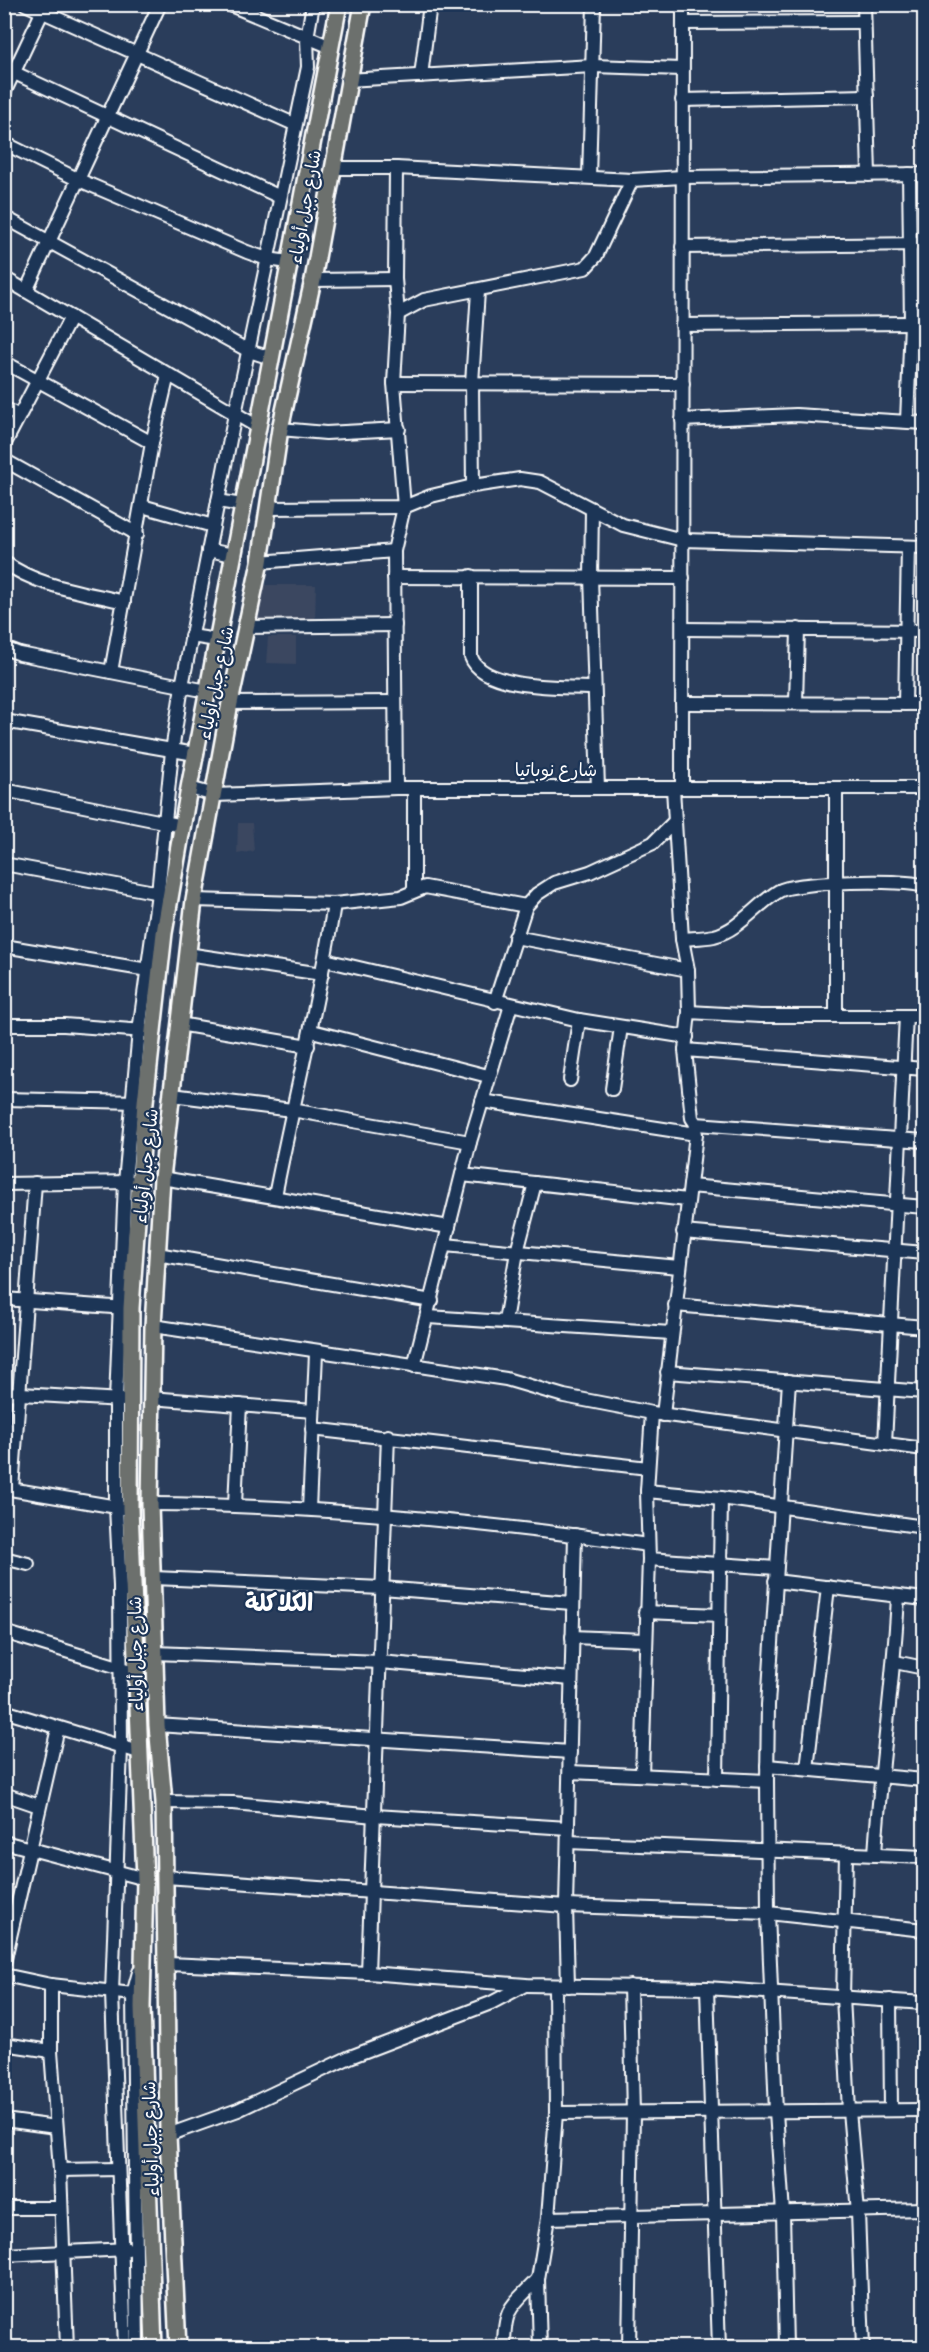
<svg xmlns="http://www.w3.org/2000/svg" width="929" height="2352" font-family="Itim,'Playpen Sans Arabic',sans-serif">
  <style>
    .built { fill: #3a4760 }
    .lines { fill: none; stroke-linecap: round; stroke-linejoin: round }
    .minor-casing { stroke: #fff; stroke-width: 16 }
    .major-casing { stroke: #fff; stroke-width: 20 }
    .minor { stroke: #1d3557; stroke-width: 12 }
    .major { stroke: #6c706d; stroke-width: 15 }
    .labels { text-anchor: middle; stroke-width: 4.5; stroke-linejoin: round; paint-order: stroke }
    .street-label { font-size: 18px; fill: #fff; stroke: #1d3557 }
    .district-label { font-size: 24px; font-weight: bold; fill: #fff; stroke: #1d3557 }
  </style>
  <rect width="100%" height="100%" fill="#2a3d5b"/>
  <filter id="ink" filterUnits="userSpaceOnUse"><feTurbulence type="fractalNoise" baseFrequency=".0167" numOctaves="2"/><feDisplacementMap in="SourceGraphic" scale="12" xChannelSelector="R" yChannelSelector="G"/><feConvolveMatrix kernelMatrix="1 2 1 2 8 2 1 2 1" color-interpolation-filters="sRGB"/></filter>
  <g filter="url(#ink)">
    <g class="built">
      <polygon points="260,585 316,585 315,622 252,620"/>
      <polygon points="268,637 296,637 296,664 266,663"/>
      <polygon points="238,823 252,823 254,851 237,854"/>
    </g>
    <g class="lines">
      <defs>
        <g id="minor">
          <polyline points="25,4 294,124"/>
          <polyline points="228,4 331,47"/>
          <polyline points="864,4 869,175"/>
          <polyline points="683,23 864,22"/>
          <polyline points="4,68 280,197"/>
          <polyline points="421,76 430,4"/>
          <polyline points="347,80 593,66 682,69"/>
          <polyline points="4,93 46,4"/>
          <polyline points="682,100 867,96"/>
          <polyline points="4,143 79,180 247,252 267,259 289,262"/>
          <polyline points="332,168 396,168 632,180 682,177 924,174"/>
          <polyline points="589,177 594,4"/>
          <polyline points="4,217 249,351 271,358"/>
          <polyline points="682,247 924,244"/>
          <polyline points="4,278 258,427"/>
          <polyline points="313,280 395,279"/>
          <polyline points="26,291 160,4"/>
          <polyline points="398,314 424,300 585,268 596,256 632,180"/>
          <polyline points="682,325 911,323"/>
          <polyline points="4,362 152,443"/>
          <polyline points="394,383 683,384"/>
          <polyline points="4,408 19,416"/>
          <polyline points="682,420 796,415 924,423"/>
          <polyline points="907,421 911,323 909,174"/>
          <polyline points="280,429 326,433 399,429"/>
          <polyline points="4,445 71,317"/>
          <polyline points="4,460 137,534"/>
          <polyline points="473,486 472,383 478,291"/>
          <polyline points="218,501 242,505"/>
          <polyline points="142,506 213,526"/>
          <polyline points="267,508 404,507 431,496 473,486 520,479 540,482 623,525 683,540 924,547"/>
          <polyline points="592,509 591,577 598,788"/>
          <polyline points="208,550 233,555"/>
          <path d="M4 562C38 587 84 592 124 602"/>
          <polyline points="260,562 394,551"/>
          <path d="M471 576V657C483 690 564 687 594 688"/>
          <polyline points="394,577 683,578"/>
          <polyline points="248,627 395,625"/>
          <polyline points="683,629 924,631"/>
          <polyline points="191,636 217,640"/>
          <polyline points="4,648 20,654 207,691"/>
          <polyline points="111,672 152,443 168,375"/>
          <polyline points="230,703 395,702"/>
          <polyline points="682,703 924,704"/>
          <polyline points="796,703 798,629"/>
          <polyline points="905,704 908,547"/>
          <polyline points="4,721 195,754"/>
          <polyline points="189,788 215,795 396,788 924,788"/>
          <polyline points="396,788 394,551 404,507 394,383 398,314 395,279 396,168"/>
          <polyline points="673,788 682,939 688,970 689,1012 685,1050 692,1118 696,1124 695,1133"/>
          <polyline points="682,788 683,4"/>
          <polyline points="4,790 183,826"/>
          <polyline points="4,864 165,894"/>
          <polyline points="414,891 414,788"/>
          <polyline points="194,900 334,904 401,897 425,887 526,906"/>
          <polyline points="515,937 688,970"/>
          <path d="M682 939C693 938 704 938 714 936 739 930 757 904 779 891 796 881 905 879 924 886"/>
          <polyline points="4,946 154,971"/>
          <polyline points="187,954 322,974"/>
          <polyline points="325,960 579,1020 687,1037"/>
          <polyline points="495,1002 526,906 537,894 554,883 590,872 653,843 675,821"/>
          <polyline points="689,1012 760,1016 924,1016"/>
          <polyline points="836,1016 836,788"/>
          <polyline points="179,1024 308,1046"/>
          <polyline points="4,1025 64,1025 145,1031"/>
          <polyline points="312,1031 488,1076"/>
          <polyline points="685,1050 924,1069"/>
          <polyline points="570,1080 579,1020"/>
          <polyline points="612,1089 621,1027"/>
          <polyline points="172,1095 292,1110 470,1142"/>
          <polyline points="4,1099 138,1102"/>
          <polyline points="482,1101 696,1134 663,1415"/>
          <polyline points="696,1124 924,1141"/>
          <polyline points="462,1175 687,1200"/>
          <polyline points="162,1178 449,1227"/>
          <polyline points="4,1184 132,1182"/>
          <polyline points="690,1186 924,1207"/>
          <path d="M275 1196C294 1098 319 1002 334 904"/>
          <polyline points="683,1232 924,1253"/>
          <polyline points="445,1245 679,1267"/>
          <polyline points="157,1254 432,1301"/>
          <polyline points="4,1299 126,1308"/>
          <polyline points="675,1305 924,1327"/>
          <polyline points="428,1317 671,1333"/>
          <polyline points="505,1321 517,1252 535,1183"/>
          <polyline points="153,1326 506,1379 564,1396 652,1413 924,1449"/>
          <polyline points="414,1366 470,1142 511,1005"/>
          <polyline points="667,1372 924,1392"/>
          <polyline points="4,1393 122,1400"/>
          <polyline points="151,1398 313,1411"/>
          <polyline points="312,1429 648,1468"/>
          <polyline points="885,1444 906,1016"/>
          <polyline points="4,1488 123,1508"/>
          <polyline points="12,1489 35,1183"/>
          <polyline points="647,1491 721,1498 924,1527"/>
          <path d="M150 1504C317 1505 483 1522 648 1545"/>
          <polyline points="235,1504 240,1405"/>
          <polyline points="309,1509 316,1353"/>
          <polyline points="4,1558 28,1564"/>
          <polyline points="649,1559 776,1568"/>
          <polyline points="154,1578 382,1588 572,1603"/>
          <polyline points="775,1581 924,1599"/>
          <polyline points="645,1612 720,1615"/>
          <polyline points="4,1632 128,1670"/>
          <polyline points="572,1637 645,1640"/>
          <polyline points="155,1653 380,1662 571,1679"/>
          <polyline points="895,1662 924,1668"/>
          <polyline points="4,1711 139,1752"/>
          <polyline points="157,1725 570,1752"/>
          <polyline points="767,1766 924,1780"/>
          <polyline points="807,1769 828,1587"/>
          <polyline points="570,1772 767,1781"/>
          <polyline points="642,1775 649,1559 647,1491 652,1413"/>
          <polyline points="717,1779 721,1498"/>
          <polyline points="4,1794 39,1806"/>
          <polyline points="164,1802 233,1803 375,1816 568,1828"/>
          <polyline points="4,1842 145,1879"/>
          <polyline points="568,1842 924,1857"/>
          <polyline points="846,1854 843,1997 849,2111 858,2212 863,2348"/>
          <path d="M875 1855C880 1768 894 1683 898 1596"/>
          <polyline points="166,1877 566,1906 768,1913 924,1930"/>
          <polyline points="4,1963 58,1728"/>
          <polyline points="168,1964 368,1973 526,1985 707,1988 924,2003"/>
          <polyline points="368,1973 388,1436"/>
          <polyline points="4,1975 51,1985 133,1994"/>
          <polyline points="51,1985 51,2051 60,2170 67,2348"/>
          <polyline points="568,1986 566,1906 575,1535"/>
          <polyline points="707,1988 719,2348"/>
          <polyline points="890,2000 891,2109"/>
          <polyline points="4,2044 51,2051"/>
          <polyline points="556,2113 924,2110"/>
          <polyline points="4,2120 56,2127"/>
          <polyline points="168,2135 238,2110 350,2057 491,2003 525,1985"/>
          <polyline points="60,2170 118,2169"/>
          <polyline points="4,2208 61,2208"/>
          <polyline points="548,2218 924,2209"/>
          <polyline points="4,2255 128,2249"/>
          <polyline points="4,2344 5,2348"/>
          <polyline points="718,2347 792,2347"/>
          <polyline points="786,2347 783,2213 776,2112 768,1913 767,1781 768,1705 789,1381"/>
          <polyline points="125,2348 112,1993 121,1748 120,1586 116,1507 116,1400 125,1182 139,1031 158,893 172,751 182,686 235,414 308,67 307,38 313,4"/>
          <polyline points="137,2348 133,1994 139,1972"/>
          <path d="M504 2348C504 2307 511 2307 538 2279"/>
          <polyline points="540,2348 538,2279 548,2218 556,2113 555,1986"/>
          <polyline points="629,2348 633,2113 630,1986"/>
        </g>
        <g id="major">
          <polyline points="154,2348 142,2007 145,1879 130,1508 131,1308 145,1102 164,933 189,788 339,4"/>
          <polyline points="178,2348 168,2135 164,1802 157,1725 150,1504 153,1326 162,1178 194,900 230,703 260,562 280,429 313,280 363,4"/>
        </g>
      </defs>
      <use href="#minor" class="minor-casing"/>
      <use href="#major" class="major-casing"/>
      <use href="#minor" class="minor"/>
      <use href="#major" class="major"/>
    </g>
  </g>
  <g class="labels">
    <g class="street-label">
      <text transform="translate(305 207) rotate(-80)" y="6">شارع جبل أولياء</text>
      <text transform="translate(216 683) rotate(-78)" y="6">شارع جبل أولياء</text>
      <text x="556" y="776">شارع نوباتيا</text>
      <text transform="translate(146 1166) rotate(-84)" y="6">شارع جبل أولياء</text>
      <text transform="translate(136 1654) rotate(-91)" y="6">شارع جبل أولياء</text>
      <text transform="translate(151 2139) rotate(-92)" y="6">شارع جبل أولياء</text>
    </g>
    <g class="district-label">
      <text x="279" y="1611">الكلاكلة</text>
    </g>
  </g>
  <rect width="929" height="2352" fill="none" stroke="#1d3557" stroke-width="24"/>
  <rect x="12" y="12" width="905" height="2328" fill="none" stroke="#fff" stroke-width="2" filter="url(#ink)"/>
</svg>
